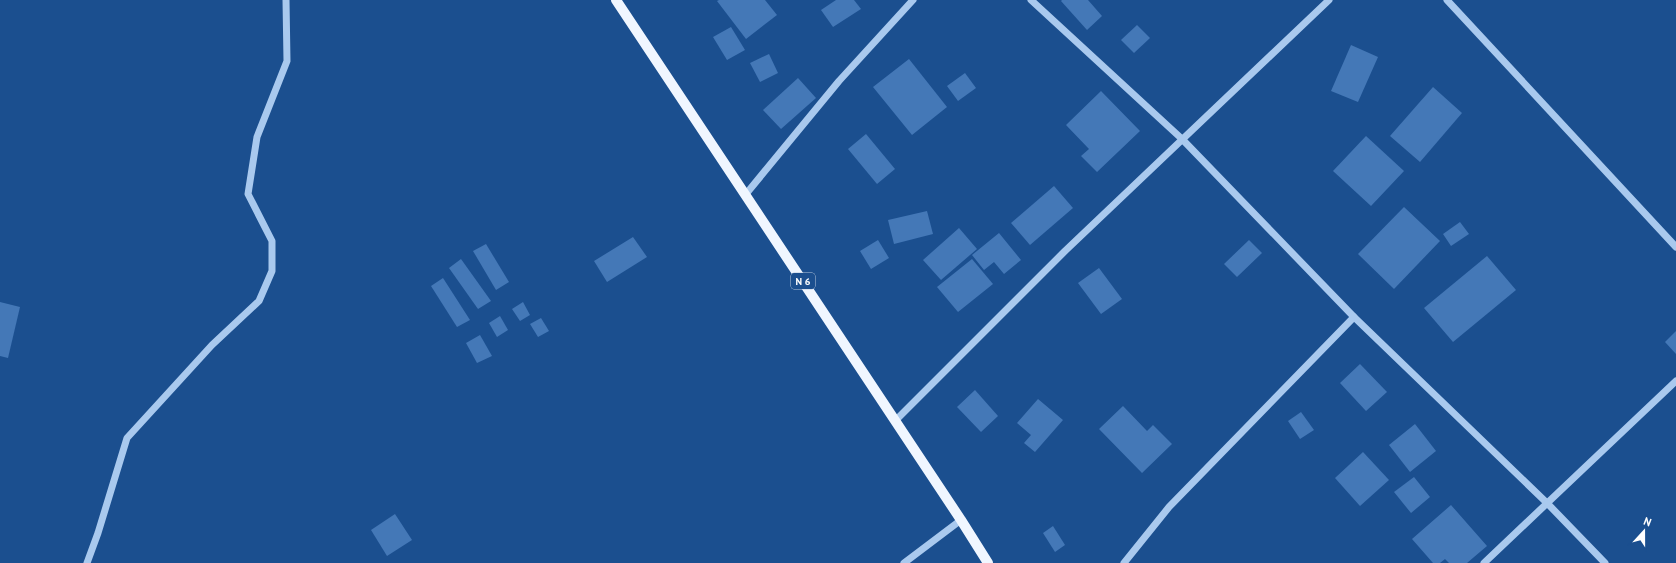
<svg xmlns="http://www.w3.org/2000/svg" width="1676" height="563" font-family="'PT Sans',sans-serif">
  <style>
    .building { fill: #4478b7 }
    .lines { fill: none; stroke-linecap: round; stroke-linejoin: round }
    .minor { stroke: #a9c9ee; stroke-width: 7 }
    .major { stroke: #f0f6ff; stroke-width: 10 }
    .labels { text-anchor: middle; stroke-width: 3; stroke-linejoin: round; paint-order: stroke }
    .shield { fill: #1b4f8f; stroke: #bbcadd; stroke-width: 1 }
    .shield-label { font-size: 10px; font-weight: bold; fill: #fff }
  </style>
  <rect width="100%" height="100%" fill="#1b4f8f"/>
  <g class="building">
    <polygon points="719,0 765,0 777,15 746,39 717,1"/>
    <polygon points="836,0 854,0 861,9 833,27 821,10"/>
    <polygon points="1062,0 1088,0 1102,16 1087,30 1061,1"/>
    <polygon points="1137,25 1150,38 1134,53 1121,40"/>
    <polygon points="731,27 745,50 727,60 713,37"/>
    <polygon points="1351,45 1378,57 1358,102 1331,91"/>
    <polygon points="769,54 778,73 760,82 750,63"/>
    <polygon points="909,59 947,107 912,135 873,87"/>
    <polygon points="965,73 976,88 958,101 947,86"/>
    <polygon points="798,78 816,98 781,129 763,110"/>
    <polygon points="1433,87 1462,113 1420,162 1390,136"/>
    <polygon points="1101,91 1140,131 1097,172 1081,156 1089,149 1066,125"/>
    <polygon points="866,134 895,169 877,184 848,149"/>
    <polygon points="1366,136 1404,171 1371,206 1333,171"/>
    <polygon points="1054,186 1073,208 1030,245 1011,223"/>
    <polygon points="1404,207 1440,241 1394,289 1358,254"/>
    <polygon points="927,211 933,234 894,244 888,220"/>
    <polygon points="1460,222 1469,234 1451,246 1443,234"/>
    <polygon points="959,228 977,249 941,280 923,260"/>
    <polygon points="999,233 1021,260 1004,274 994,262 984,270 972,255"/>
    <polygon points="633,237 647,257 607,282 594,261"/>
    <polygon points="878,240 889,258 871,269 860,251"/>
    <polygon points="1249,240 1262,253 1237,277 1224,264"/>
    <polygon points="486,244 509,282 496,290 473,251"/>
    <polygon points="1487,256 1516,290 1453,342 1424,308"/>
    <polygon points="461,259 491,301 478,309 449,268"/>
    <polygon points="972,259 993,284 958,312 937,287"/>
    <polygon points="1099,268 1122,299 1101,314 1078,283"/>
    <polygon points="443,278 470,320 457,327 431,286"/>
    <polygon points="0,302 20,307 8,358 0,356"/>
    <polygon points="523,302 530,315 520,321 512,309"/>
    <polygon points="500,316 508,330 497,337 489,323"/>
    <polygon points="541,318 549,331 538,337 530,324"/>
    <polygon points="1676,331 1676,354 1665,342"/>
    <polygon points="480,335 492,356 477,363 466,343"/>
    <polygon points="1360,364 1387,392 1366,411 1340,383"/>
    <polygon points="975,390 998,416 981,432 957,407"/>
    <polygon points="1038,399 1063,420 1035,452 1024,443 1031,435 1017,423"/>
    <polygon points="1123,406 1147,431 1153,425 1172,444 1142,473 1099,429"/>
    <polygon points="1301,412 1314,430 1300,439 1288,421"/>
    <polygon points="1415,424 1436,451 1410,472 1389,445"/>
    <polygon points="1363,452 1389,480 1360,506 1335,478"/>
    <polygon points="1414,477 1430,497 1411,513 1394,492"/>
    <polygon points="1451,505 1487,546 1467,563 1449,563 1445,559 1440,563 1433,563 1412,539"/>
    <polygon points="395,514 412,540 387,556 371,530"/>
    <polygon points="1053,526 1065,545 1055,552 1043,533"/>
  </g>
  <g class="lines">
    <g class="minor">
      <polyline points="1031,0 1182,139 1354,317 1547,503 1605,563"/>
      <polyline points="1447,0 1676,247"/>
      <polyline points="746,194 839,81 913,0"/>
      <polyline points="896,420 1065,251 1329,0"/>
      <polyline points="87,563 98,533 127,438 212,345 259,301 272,271 272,241 248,194 257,137 287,61 286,0"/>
      <polyline points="904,563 961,520"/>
      <polyline points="1124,563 1169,507 1354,317"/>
      <polyline points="1484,563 1676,381"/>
    </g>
    <polyline class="major" points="616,0 961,520 988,563"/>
  </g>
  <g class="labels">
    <rect class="shield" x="791" y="273" width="24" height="16" rx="3"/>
    <g class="shield-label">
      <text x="803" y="285">N 6</text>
    </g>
  </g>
  <g transform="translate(1644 531) rotate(21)" stroke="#1b4f8f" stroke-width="3" paint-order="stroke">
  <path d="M0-3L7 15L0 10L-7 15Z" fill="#ffffff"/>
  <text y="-6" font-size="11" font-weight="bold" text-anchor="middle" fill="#ffffff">N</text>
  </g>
</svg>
